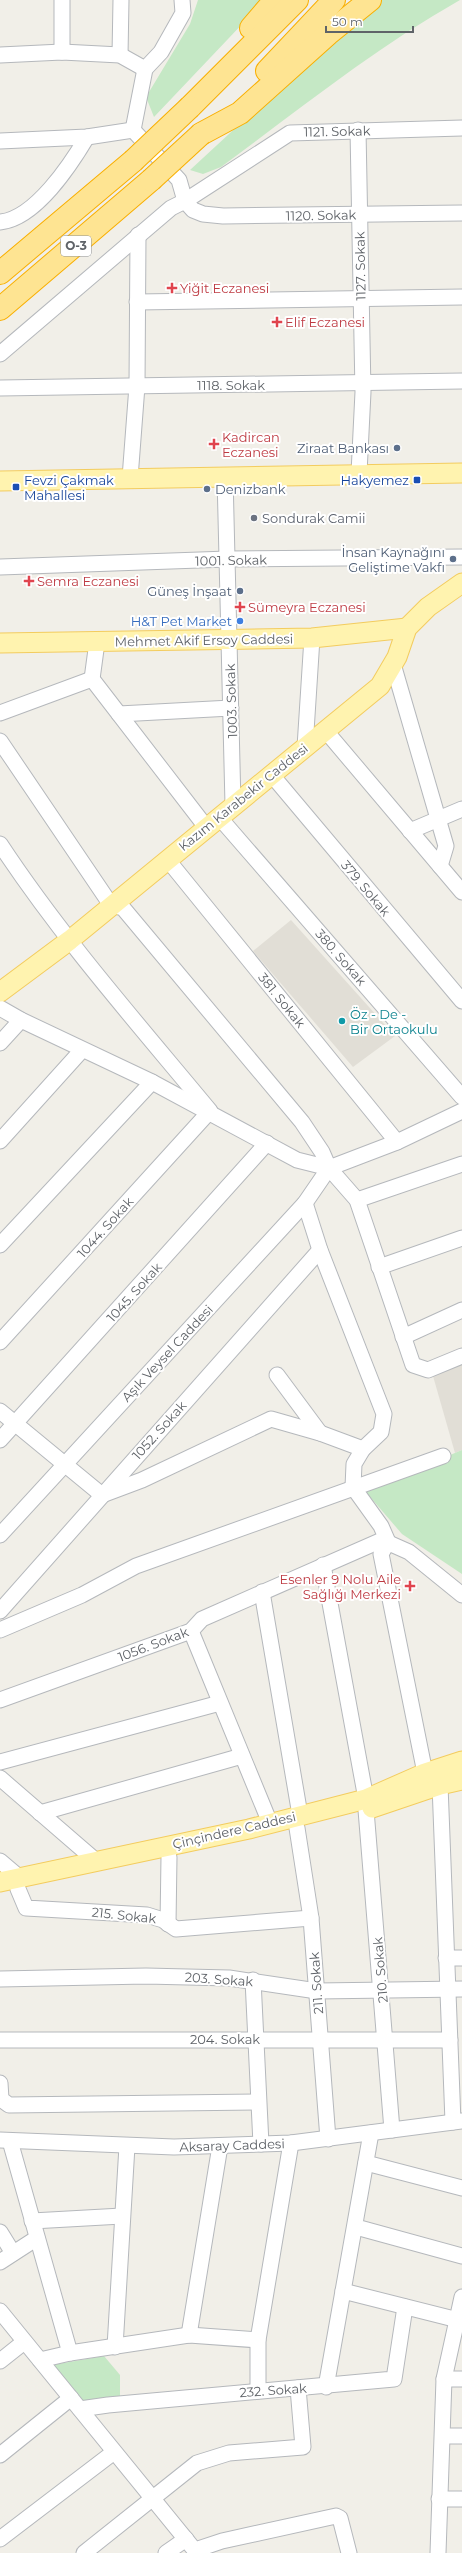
<svg xmlns="http://www.w3.org/2000/svg" width="462" height="2553" font-family="Montserrat,sans-serif">
  <style>
    .education { fill: #e1ded6 }
    .green { fill: #c5e8c5 }
    .lines { fill: none; stroke-linecap: round; stroke-linejoin: round }
    .minor-casing { stroke: #b5b8bc; stroke-width: 17 }
    .major-casing { stroke: #f3cc5f; stroke-width: 21 }
    .highway-casing { stroke: #f9af00; stroke-width: 24 }
    .minor { stroke: #fff; stroke-width: 15 }
    .major { stroke: #fff3af; stroke-width: 19 }
    .highway { stroke: #fee492; stroke-width: 22 }
    .highway-bridge-casing { stroke: #f9af00; stroke-width: 24; stroke-linecap: butt }
    .highway-bridge { stroke: #fee492; stroke-width: 22 }
    .health-dot { fill: #e0444e; stroke: #fff; stroke-width: 1.5 }
    .service-dot { fill: #5c6f8a; stroke: #fff; stroke-width: 1.5 }
    .transit-dot { fill: #1a4fb4; stroke: #fff; stroke-width: 1.5 }
    .worship-dot { fill: #6b7280; stroke: #fff; stroke-width: 1.5 }
    .shop-dot { fill: #3f7fe0; stroke: #fff; stroke-width: 1.5 }
    .culture-dot { fill: #0f9aa8; stroke: #fff; stroke-width: 1.5 }
    .labels { text-anchor: middle; stroke-width: 4; stroke-linejoin: round; paint-order: stroke }
    .shield { fill: #fff; stroke: #8f9295; stroke-width: 1 }
    .shield-label { font-size: 12px; font-weight: bold; fill: #5f6368 }
    .street-label { font-size: 13px; fill: #5f6368; stroke: #fff }
    .health-label { font-size: 13px; fill: #be3a42; stroke: #fff; text-anchor: start }
    .service-label { font-size: 13px; fill: #4e5e75; stroke: #fff; text-anchor: end }
    .transit-label { font-size: 13px; fill: #164399; stroke: #fff; text-anchor: start }
    .worship-label { font-size: 13px; fill: #5b616d; stroke: #fff; text-anchor: start }
    .shop-label { font-size: 13px; fill: #366cbe; stroke: #fff; text-anchor: end }
    .culture-label { font-size: 13px; fill: #0d838f; stroke: #fff; text-anchor: start }
  </style>
  <rect width="100%" height="100%" fill="#f1efe8"/>
  <g class="education">
    <polygon points="291,920 395,1036 353,1067 253,951"/>
    <polygon points="462,1362 462,1450 455,1453 433,1376"/>
  </g>
  <g class="green">
    <polygon points="198,0 265,0 154,117 146,97 190,24"/>
    <path d="M382 0H460C375 48 300 109 221 167L203 174 190 170 319 51Z"/>
    <polygon points="462,1450 462,1574 402,1534 365,1491"/>
    <polygon points="104,2356 120,2375 120,2396 82,2405 52,2365"/>
  </g>
  <g class="lines">
    <defs>
      <g id="minor">
        <polyline points="62,52 62,0"/>
        <polyline points="0,55 62,52 120,55 145,69"/>
        <polyline points="120,55 121,0"/>
        <polyline points="133,130 179,180 185,201 193,210 203,214 223,216 462,213"/>
        <polyline points="133,130 145,69 161,52 183,13 182,0"/>
        <polyline points="358,130 363,392 359,473"/>
        <polyline points="0,141 87,137 133,130"/>
        <path d="M0 222C35 219 71 164 87 137"/>
        <polyline points="137,302 462,297"/>
        <polyline points="0,354 171,208 185,201 290,133 462,128"/>
        <polyline points="0,388 462,381"/>
        <polyline points="225,476 233,805"/>
        <polyline points="130,478 137,386 138,235"/>
        <polyline points="0,567 228,559 462,557"/>
        <polyline points="393,664 446,846 440,866"/>
        <polyline points="92,679 97,642"/>
        <polyline points="0,713 92,679 206,827"/>
        <polyline points="119,714 231,708"/>
        <polyline points="325,730 462,892"/>
        <polyline points="0,741 111,905 123,908 302,1122 322,1152 329,1168"/>
        <polyline points="305,747 312,638"/>
        <polyline points="271,774 462,1001"/>
        <polyline points="219,817 462,1097"/>
        <polyline points="410,831 462,809"/>
        <path d="M0 844C62 938 138 1024 210 1111L0 1342"/>
        <polyline points="167,859 397,1142"/>
        <polyline points="0,1008 21,1020 152,1082 297,1160 329,1168 357,1200 413,1365 428,1370 462,1356"/>
        <polyline points="0,1043 21,1020"/>
        <polyline points="0,1141 82,1050"/>
        <polyline points="329,1168 397,1142 462,1111"/>
        <polyline points="357,1200 462,1164"/>
        <polyline points="305,1203 320,1250 384,1414 381,1432 363,1449 354,1464 353,1487 381,1526 388,1542"/>
        <polyline points="0,1245 152,1082"/>
        <polyline points="379,1267 462,1238"/>
        <polyline points="403,1337 462,1310"/>
        <polyline points="277,1375 320,1433"/>
        <polyline points="0,1411 102,1495 142,1480 271,1419 320,1433 363,1449"/>
        <polyline points="0,1440 267,1143"/>
        <polyline points="0,1535 305,1203 329,1168"/>
        <polyline points="388,1542 381,1554 425,1773"/>
        <polyline points="323,1565 366,1799"/>
        <polyline points="262,1592 300,1815"/>
        <polyline points="0,1611 320,1250"/>
        <polyline points="0,1630 82,1595 136,1566 443,1456"/>
        <polyline points="191,1631 270,1823"/>
        <polyline points="0,1700 191,1631 202,1619 382,1540 409,1552 462,1595"/>
        <polyline points="0,1762 220,1703"/>
        <polyline points="0,1778 96,1861"/>
        <polyline points="440,1785 453,2122"/>
        <polyline points="366,1810 392,2130"/>
        <polyline points="40,1813 242,1756"/>
        <polyline points="297,1828 311,1918 328,2139"/>
        <polyline points="0,1861 20,1878"/>
        <polyline points="18,1889 26,1908 147,1915 163,1920 176,1929 311,1918"/>
        <polyline points="168,1924 169,1857"/>
        <polyline points="446,1958 462,1958"/>
        <polyline points="0,1979 146,1976 229,1978 317,1991 462,1989"/>
        <polyline points="253,1980 261,2144"/>
        <polyline points="0,2040 450,2040"/>
        <polyline points="0,2083 1,2099 9,2105 258,2102"/>
        <polyline points="0,2140 174,2147 291,2143 462,2121"/>
        <polyline points="10,2141 70,2353"/>
        <polyline points="366,2163 462,2188"/>
        <polyline points="32,2221 122,2216"/>
        <polyline points="356,2227 462,2256"/>
        <polyline points="0,2232 13,2253"/>
        <polyline points="0,2262 37,2238"/>
        <polyline points="343,2291 462,2321"/>
        <polyline points="0,2311 197,2553"/>
        <polyline points="189,2335 220,2146"/>
        <polyline points="115,2347 127,2146"/>
        <polyline points="40,2360 70,2353 189,2335 258,2340"/>
        <polyline points="0,2361 24,2342"/>
        <polyline points="444,2379 462,2379"/>
        <polyline points="326,2387 371,2133"/>
        <polyline points="258,2391 258,2340 291,2143"/>
        <polyline points="80,2409 108,2405 394,2379 405,2307"/>
        <polyline points="443,2436 462,2436"/>
        <polyline points="0,2455 71,2398"/>
        <polyline points="439,2499 462,2499"/>
        <polyline points="0,2539 114,2452"/>
        <polyline points="195,2550 222,2541 336,2516 340,2518 349,2553"/>
        <polyline points="84,2553 197,2463 229,2453 303,2447 298,2388"/>
        <polyline points="166,2553 186,2539"/>
        <polyline points="438,2553 444,2379 462,2297"/>
      </g>
      <g id="major">
        <polyline points="0,481 462,473"/>
        <polyline points="0,643 312,638 407,628"/>
        <polyline points="0,992 70,940 380,686 397,657 407,628 428,607 462,583"/>
        <polyline points="372,1808 440,1785 462,1780"/>
        <polyline points="0,1882 249,1829 366,1799 425,1773 462,1761"/>
      </g>
      <g id="highway">
        <polyline points="251,28 275,0"/>
        <polyline points="267,71 334,0"/>
        <polyline points="190,107 297,0"/>
        <polyline points="201,134 240,113 328,34 370,0"/>
        <polyline points="0,273 133,161"/>
        <polyline points="0,309 151,180"/>
      </g>
    </defs>
    <use href="#minor" class="minor-casing"/>
    <use href="#major" class="major-casing"/>
    <use href="#highway" class="highway-casing"/>
    <use href="#minor" class="minor"/>
    <use href="#major" class="major"/>
    <use href="#highway" class="highway"/>
    <defs>
      <g id="highway-bridge">
        <polyline points="133,161 190,107"/>
        <polyline points="151,180 201,134"/>
      </g>
    </defs>
    <use href="#highway-bridge" class="highway-bridge-casing"/>
    <use href="#highway-bridge" class="highway-bridge"/>
  </g>
  <g class="health-dot">
    <path d="M170 282h4v4h4v4h-4v4h-4v-4h-4v-4h4z"/>
    <path d="M275 316h4v4h4v4h-4v4h-4v-4h-4v-4h4z"/>
    <path d="M212 438h4v4h4v4h-4v4h-4v-4h-4v-4h4z"/>
    <path d="M27 575h4v4h4v4h-4v4h-4v-4h-4v-4h4z"/>
    <path d="M238 601h4v4h4v4h-4v4h-4v-4h-4v-4h4z"/>
    <path d="M408 1580h4v4h4v4h-4v4h-4v-4h-4v-4h4z"/>
  </g>
  <g class="service-dot">
    <circle cx="397" cy="448" r="4"/>
    <circle cx="207" cy="489" r="4"/>
    <circle cx="453" cy="559" r="4"/>
    <circle cx="240" cy="591" r="4"/>
  </g>
  <g class="transit-dot">
    <rect x="413" y="476" width="8" height="8" rx="2"/>
    <rect x="12" y="483" width="8" height="8" rx="2"/>
  </g>
  <circle class="worship-dot" cx="254" cy="518" r="4"/>
  <circle class="shop-dot" cx="240" cy="621" r="4"/>
  <circle class="culture-dot" cx="342" cy="1021" r="4"/>
  <g class="labels">
    <rect class="shield" x="61" y="236" width="30" height="20" rx="3"/>
    <g class="shield-label">
      <text x="76" y="250">O-3</text>
    </g>
    <g class="street-label">
      <text transform="translate(337 131) rotate(-1)" y="5">1121. Sokak</text>
      <text transform="translate(321 215) rotate(-1)" y="5">1120. Sokak</text>
      <text transform="translate(360 266) rotate(-91)" y="5">1127. Sokak</text>
      <text x="231" y="390">1118. Sokak</text>
      <text transform="translate(231 560) rotate(-1)" y="5">1001. Sokak</text>
      <text transform="translate(204 640) rotate(-1)" y="5">Mehmet Akif Ersoy Caddesi</text>
      <text transform="translate(231 701) rotate(-92)" y="5">1003. Sokak</text>
      <text transform="translate(243 797) rotate(-39)" y="5">Kazım Karabekir Caddesi</text>
      <text transform="translate(366 888) rotate(50)" y="5">379. Sokak</text>
      <text transform="translate(341 957) rotate(49)" y="5">380. Sokak</text>
      <text transform="translate(282 1000) rotate(51)" y="5">381. Sokak</text>
      <text transform="translate(105 1227) rotate(-48)" y="5">1044. Sokak</text>
      <text transform="translate(134 1292) rotate(-48)" y="5">1045. Sokak</text>
      <text transform="translate(167 1353) rotate(-47)" y="5">Aşık Veysel Caddesi</text>
      <text transform="translate(159 1430) rotate(-48)" y="5">1052. Sokak</text>
      <text transform="translate(153 1644) rotate(-21)" y="5">1056. Sokak</text>
      <text transform="translate(234 1830) rotate(-13)" y="5">Çinçindere Caddesi</text>
      <text transform="translate(124 1915) rotate(6)" y="5">215. Sokak</text>
      <text transform="translate(380 1970) rotate(-95)" y="5">210. Sokak</text>
      <text transform="translate(219 1979) rotate(4)" y="5">203. Sokak</text>
      <text transform="translate(316 1983) rotate(-94)" y="5">211. Sokak</text>
      <text x="225" y="2044">204. Sokak</text>
      <text transform="translate(232 2145) rotate(-2)" y="5">Aksaray Caddesi</text>
      <text transform="translate(273 2390) rotate(-4)" y="5">232. Sokak</text>
    </g>
    <g class="health-label">
      <text x="180" y="293">Yiğit Eczanesi</text>
      <text x="285" y="327">Elif Eczanesi</text>
      <text x="222" y="442">Kadircan<tspan x="222" dy="15">Eczanesi</tspan></text>
      <text x="37" y="586">Semra Eczanesi</text>
      <text x="248" y="612">Sümeyra Eczanesi</text>
      <text x="401" y="1584" text-anchor="end">Esenler 9 Nolu Aile<tspan x="401" dy="15">Sağlığı Merkezi</tspan></text>
    </g>
    <g class="service-label">
      <text x="389" y="453">Ziraat Bankası</text>
      <text x="215" y="494" text-anchor="start">Denizbank</text>
      <text x="445" y="557">İnsan Kaynağını<tspan x="445" dy="15">Geliştime Vakfı</tspan></text>
      <text x="232" y="596">Güneş İnşaat</text>
    </g>
    <g class="transit-label">
      <text x="24" y="485">Fevzi Çakmak<tspan x="24" dy="15">Mahallesi</tspan></text>
      <text x="409" y="485" text-anchor="end">Hakyemez</text>
    </g>
    <g class="worship-label">
      <text x="262" y="523">Sondurak Camii</text>
    </g>
    <g class="shop-label">
      <text x="232" y="626">H&amp;T Pet Market</text>
    </g>
    <g class="culture-label">
      <text x="350" y="1019">Öz - De -<tspan x="350" dy="15">Bir Ortaokulu</tspan></text>
    </g>
  </g>
  <path d="M326 26v6h87v-6" fill="none" stroke="#5f6368" stroke-width="2"/>
  <text x="332" y="26" font-size="12" fill="#5f6368" stroke="#ffffff" stroke-width="3" paint-order="stroke">50 m</text>
</svg>
